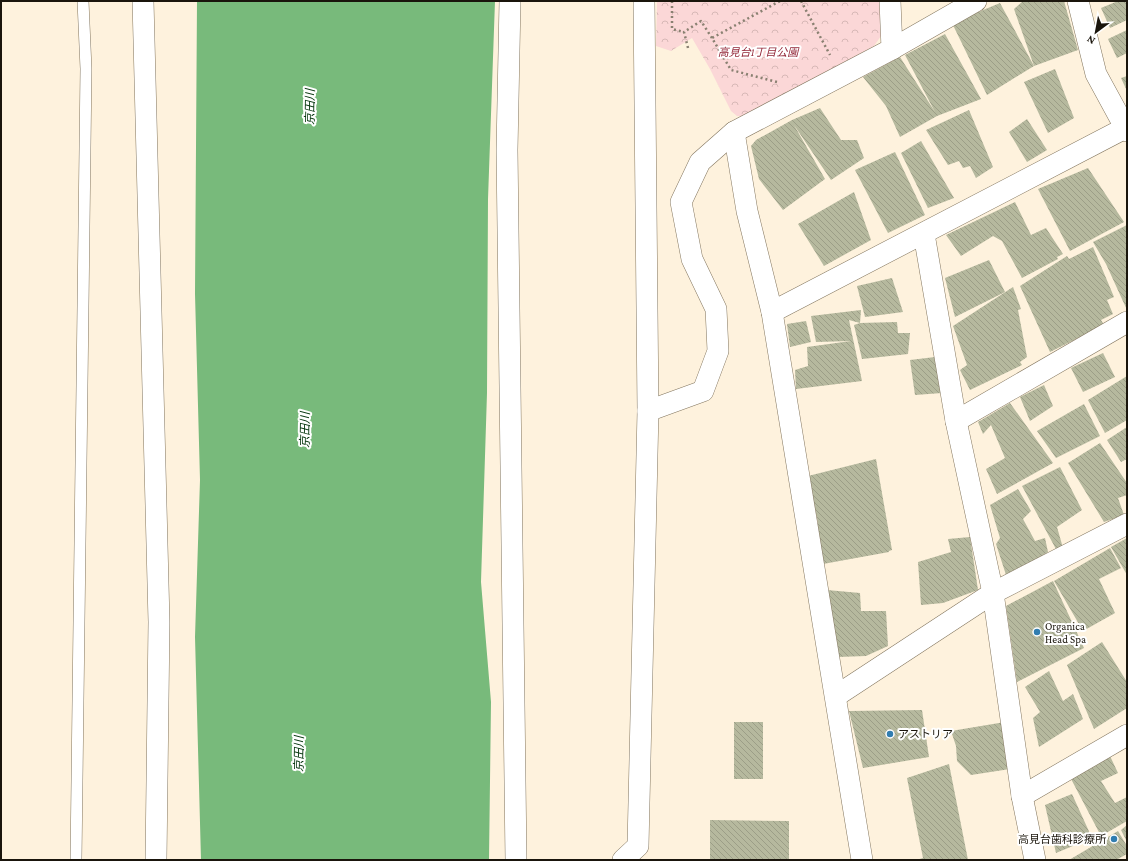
<svg xmlns="http://www.w3.org/2000/svg" width="1128" height="861" font-family="'Crimson Pro','Noto Sans JP',serif">
  <style>
    .park { fill: url(#park-crowns) }
    .water { fill: #78ba7b }
    .building { fill: url(#building-back-hatch) }
    .lines { fill: none; stroke-linecap: round; stroke-linejoin: round }
    .lane-casing { stroke: #83765f; stroke-width: 12 }
    .street-casing { stroke: #83765f; stroke-width: 22 }
    .path { stroke: #898071; stroke-width: 2.5; stroke-dasharray: 2 3; stroke-linecap: butt }
    .lane { stroke: #fff; stroke-width: 11 }
    .street { stroke: #fff; stroke-width: 21 }
    .poi-dot { fill: #317db0; stroke: #fff; stroke-width: 1.5 }
    .labels { text-anchor: middle; stroke-width: 4; stroke-linejoin: round; paint-order: stroke }
    .park-label { font-size: 11px; font-style: italic; fill: #932839; stroke: #fff }
    .poi-label { font-size: 11px; fill: #1a150c; stroke: #fff; text-anchor: start }
    .water-label { font-size: 12px; font-style: italic; fill: #04350c; stroke: #fff }
  </style>
  <defs>
    <pattern id="park-crowns" width="20" height="18" patternUnits="userSpaceOnUse"><rect width="20" height="18" fill="#fbd7d7"/><path d="M2 6a3 3 0 1 1 6 0M12 15a3 3 0 1 1 6 0" fill="none" stroke="#d7b8b7"/></pattern>
    <pattern id="building-back-hatch" width="6" height="6" patternUnits="userSpaceOnUse"><rect width="6" height="6" fill="#b6b99e"/><path d="M-1 5l2 2M0 0l6 6M5-1l2 2" fill="none" stroke="#9c9e87"/></pattern>
  </defs>
  <rect width="100%" height="100%" fill="#fef2dd"/>
  <polygon class="park" points="657,1 880,1 881,36 874,46 747,116 737,116 731,111 710,69 692,38 671,51 656,46"/>
  <polygon class="water" points="197,1 495,1 488,199 487,393 481,582 491,702 489,860 201,860 195,637 200,480 195,294"/>
  <g class="building">
    <polygon points="1023,1 1064,1 1078,50 1034,66 1014,9"/>
    <polygon points="1118,1 1127,1 1127,20 1110,28 1101,8"/>
    <polygon points="1000,3 1034,66 987,95 952,23"/>
    <polygon points="1127,30 1127,53 1117,58 1108,39"/>
    <polygon points="945,34 981,99 937,116 900,137 886,106 863,77 900,57 935,112 905,55"/>
    <polygon points="1055,69 1074,118 1048,133 1024,82"/>
    <polygon points="1127,76 1127,91 1121,78"/>
    <polygon points="820,108 841,140 857,140 864,158 831,180 794,125 825,179 783,210 759,179 751,146 756,140 792,120"/>
    <polygon points="969,110 993,167 976,178 970,166 963,168 959,161 948,165 926,130"/>
    <polygon points="1027,119 1047,150 1027,162 1009,132"/>
    <polygon points="921,141 954,198 928,208 901,153"/>
    <polygon points="895,152 925,215 888,233 855,170"/>
    <polygon points="1088,168 1124,222 1070,251 1038,189"/>
    <polygon points="854,192 871,240 824,266 798,224"/>
    <polygon points="1015,202 1031,235 1046,228 1063,254 1057,257 1058,259 1022,278 1002,241 993,236 961,256 946,235"/>
    <polygon points="1127,225 1127,310 1106,264 1093,242"/>
    <polygon points="1093,247 1114,297 1107,300 1113,314 1101,320 1104,325 1050,352 1020,286 1067,256 1069,259"/>
    <polygon points="989,260 1005,292 955,317 945,278"/>
    <polygon points="892,278 903,312 865,317 857,286"/>
    <polygon points="1013,287 1021,309 1018,310 1027,357 1020,362 1022,365 970,390 960,370 967,365 953,326"/>
    <polygon points="861,310 860,323 897,322 898,333 910,333 908,354 862,359 854,325 860,323 849,320 862,381 796,389 795,370 808,366 807,347 851,341 816,342 811,316"/>
    <polygon points="806,321 811,342 790,347 787,324"/>
    <polygon points="1103,353 1115,377 1083,392 1071,368"/>
    <polygon points="935,357 942,393 915,395 910,360"/>
    <polygon points="1127,376 1127,420 1105,433 1088,400"/>
    <polygon points="1044,385 1053,406 1030,421 1020,397"/>
    <polygon points="1010,403 1053,463 997,494 986,469 1005,458 991,425 983,434 978,422"/>
    <polygon points="1084,404 1100,436 1056,458 1037,431"/>
    <polygon points="1127,427 1127,459 1121,462 1107,440"/>
    <polygon points="1100,443 1127,483 1127,495 1118,498 1124,515 1104,522 1068,463"/>
    <polygon points="876,459 892,550 889,551 889,552 823,564 817,523 818,523 808,476"/>
    <polygon points="1060,467 1082,510 1057,527 1063,548 1057,551 1022,486"/>
    <polygon points="1018,489 1031,511 1023,519 1035,541 1045,538 1048,552 1007,578 996,544 1000,538 990,505"/>
    <polygon points="970,537 978,590 943,603 921,605 918,562 951,552 948,539"/>
    <polygon points="1127,538 1127,575 1111,547"/>
    <polygon points="1110,548 1121,568 1099,579 1115,613 1083,631 1054,581"/>
    <polygon points="1053,581 1084,648 1017,682 1006,606"/>
    <polygon points="827,590 860,593 861,611 886,611 888,646 866,656 838,657"/>
    <polygon points="1102,642 1127,682 1127,708 1094,729 1067,665"/>
    <polygon points="1049,671 1063,701 1073,694 1083,719 1039,747 1033,718 1040,712 1025,687"/>
    <polygon points="922,710 929,757 863,768 849,711"/>
    <rect x="734" y="722" width="29" height="57"/>
    <polygon points="1005,722 1010,769 971,775 957,761 956,746 951,731"/>
    <polygon points="1110,756 1118,773 1101,781 1115,803 1127,797 1127,821 1101,836 1070,777"/>
    <polygon points="949,764 968,860 916,860 923,858 907,778"/>
    <polygon points="1072,794 1092,838 1056,853 1045,805"/>
    <polygon points="710,820 789,821 789,860 710,860"/>
    <polygon points="1127,825 1127,842 1121,830"/>
    <polygon points="1118,831 1127,846 1127,854 1116,860 1069,860"/>
  </g>
  <g class="lines">
    <defs>
      <polyline id="lane" points="76,860 86,69 83,1"/>
      <g id="street">
        <polyline points="143,1 159,622 156,860"/>
        <polyline points="510,1 507,150 516,860"/>
        <polyline points="1078,1 1096,74 1127,131"/>
        <polyline points="892,49 976,1"/>
        <polyline points="734,132 747,211 772,312 862,860"/>
        <polyline points="924,234 956,421 993,593 1022,796 1035,860"/>
        <polyline points="772,312 1127,127"/>
        <polyline points="648,411 703,391 718,351 716,309 692,259 681,202 700,162 734,132 892,49 890,1"/>
        <polyline points="956,421 1127,322"/>
        <polyline points="836,696 993,593 1127,524"/>
        <polyline points="1022,796 1127,735"/>
        <polyline points="623,860 638,846 648,411 644,1"/>
      </g>
    </defs>
    <use href="#lane" class="lane-casing"/>
    <use href="#street" class="street-casing"/>
    <g class="path">
      <polyline points="672,1 672,29 684,32"/>
      <polyline points="801,1 830,55"/>
      <polyline points="688,48 684,32 701,21 712,38"/>
      <polyline points="777,82 731,70 712,38 780,1"/>
    </g>
    <use href="#lane" class="lane"/>
    <use href="#street" class="street"/>
  </g>
  <g class="poi-dot">
    <circle cx="1037" cy="632" r="4"/>
    <circle cx="890" cy="734" r="4"/>
    <circle cx="1114" cy="839" r="4"/>
  </g>
  <g class="labels">
    <g class="park-label">
      <text x="758" y="56">高見台1丁目公園</text>
    </g>
    <g class="poi-label">
      <text x="1045" y="630">Organica<tspan x="1045" dy="13">Head Spa</tspan></text>
      <text x="898" y="738">アストリア</text>
      <text x="1106" y="843" text-anchor="end">高見台歯科診療所</text>
    </g>
    <g class="water-label">
      <text transform="translate(310 107) rotate(-89)" y="4">京田川</text>
      <text transform="translate(305 430) rotate(-89)" y="4">京田川</text>
      <text transform="translate(299 754) rotate(-89)" y="4">京田川</text>
    </g>
  </g>
  <rect width="1128" height="861" fill="none" stroke="#1a150c" stroke-width="4"/>
  <g transform="translate(1096 32) rotate(212)" stroke="#ffffff" stroke-width="3" paint-order="stroke">
  <path d="M0-3L7 15L0 10L-7 15Z" fill="#1a150c"/>
  <text y="-6" font-size="11" font-weight="bold" text-anchor="middle" fill="#1a150c">N</text>
  </g>
</svg>
